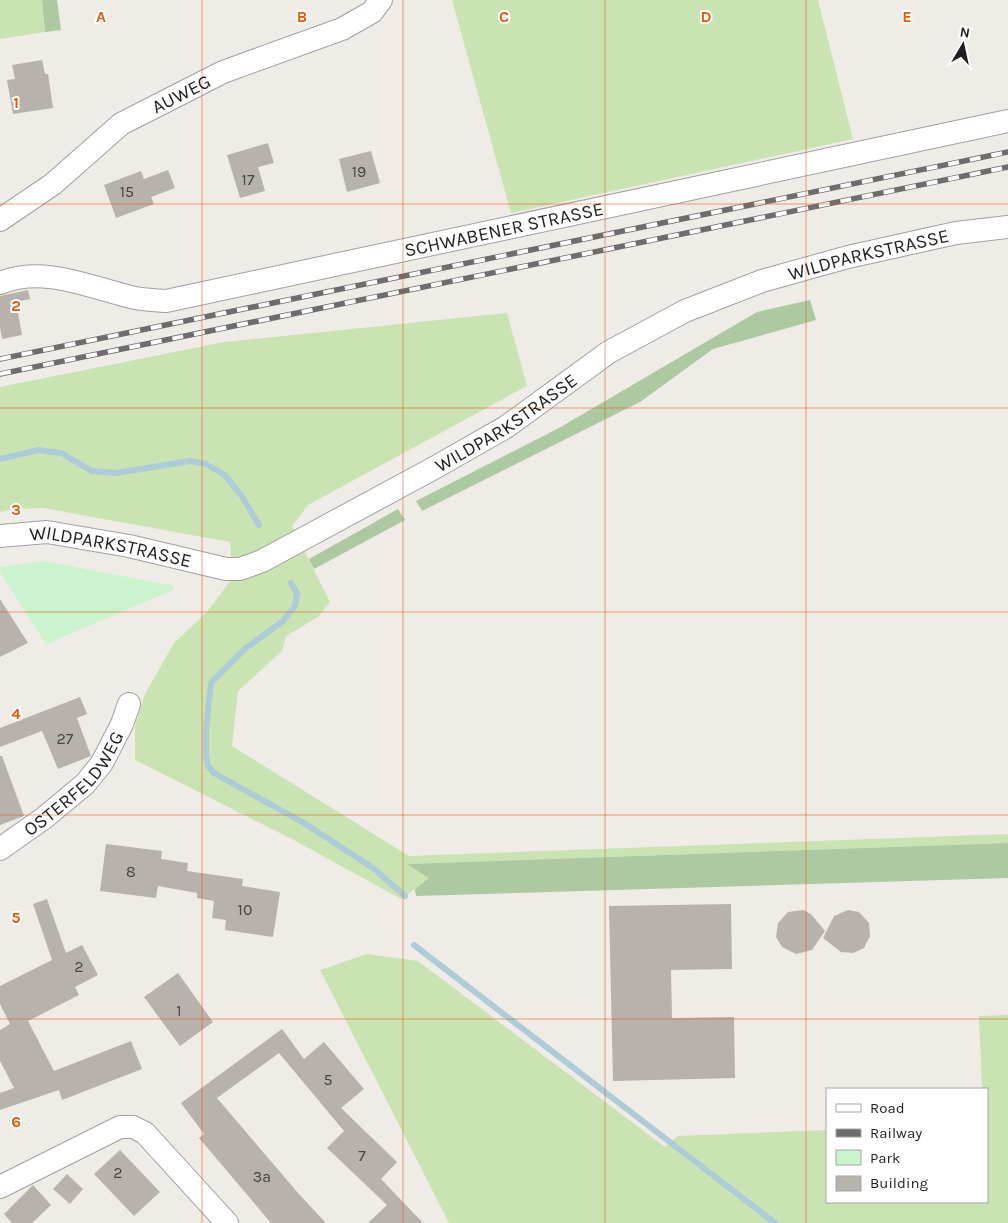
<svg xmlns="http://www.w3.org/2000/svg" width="1008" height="1223" font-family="Karla,sans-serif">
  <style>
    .grass { fill: #c9e3b3 }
    .forest { fill: #acc9a1 }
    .park { fill: #caf3ce }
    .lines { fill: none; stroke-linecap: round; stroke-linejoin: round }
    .stream { stroke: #adccd7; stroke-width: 6 }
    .building { fill: #b8b2ad }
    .minor-casing { stroke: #a0a0a0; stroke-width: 24 }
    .minor { stroke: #fff; stroke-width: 22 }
    .rail-casing { stroke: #6d6d6d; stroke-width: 5.5 }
    .rail { stroke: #fff; stroke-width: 4; stroke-dasharray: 11; stroke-linecap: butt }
    .grid { fill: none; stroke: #e8590c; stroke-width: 1; stroke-opacity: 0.55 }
    .labels { text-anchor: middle; stroke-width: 4; stroke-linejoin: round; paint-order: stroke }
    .number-label { font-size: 16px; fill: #454442 }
    .street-label { font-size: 19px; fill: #1f1f1f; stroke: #fff }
    .grid-label { font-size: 16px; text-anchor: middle; font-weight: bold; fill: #e8590c; stroke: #fff; stroke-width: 4; stroke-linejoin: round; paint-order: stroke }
  </style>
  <rect width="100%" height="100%" fill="#efece7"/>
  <g class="grass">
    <polygon points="0,0 42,0 45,32 0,39"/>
    <polygon points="452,0 818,0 853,139 511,213"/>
    <polygon points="507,313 527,386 308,505 292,526 330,602 318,617 286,636 282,651 238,691 232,746 409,856 1008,834 1008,843 409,864 430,878 401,899 292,839 135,760 135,726 145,694 174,643 207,612 233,577 230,542 43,508 17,509 0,512 0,387 224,342"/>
    <polygon points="367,954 418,961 665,1147 678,1136 827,1130 827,1202 987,1202 987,1089 982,1089 979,1016 1008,1015 1008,1223 449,1223 320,970"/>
  </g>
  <g class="forest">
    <polygon points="42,0 57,0 61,30 45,32"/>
    <polygon points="810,300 816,320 713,349 640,402 422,511 416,501 559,428 757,312"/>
    <polygon points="398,509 405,520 314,569 309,559"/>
    <polygon points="1008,843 1008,878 416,896 415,889 429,878 407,864"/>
  </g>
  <polygon class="park" points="44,561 174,586 173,590 46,644 0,572 0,567"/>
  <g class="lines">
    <g class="stream">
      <polyline points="0,459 38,450 61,453 92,471 116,473 190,461 206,464 225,475 243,498 259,525"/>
      <polyline points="291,583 297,593 295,606 283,621 246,648 211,683 206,728 206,756 208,766 214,773 304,823 373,868 405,896"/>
      <polyline points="414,945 775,1223"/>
    </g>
  </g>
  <g class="building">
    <polygon points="42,60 45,74 48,74 53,108 13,114 7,80 15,79 12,65"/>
    <polygon points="268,143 274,163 258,167 265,191 240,198 227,155"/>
    <polygon points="371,151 380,183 347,192 339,159"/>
    <polygon points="168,170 175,188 151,197 154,204 116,218 104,185 141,171 144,179"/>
    <polygon points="28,290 30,299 16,302 22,335 2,339 0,327 0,296"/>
    <polygon points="0,599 28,643 0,657"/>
    <polygon points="80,697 87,714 77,718 91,756 58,769 42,731 0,747 0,728"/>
    <polygon points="0,756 2,756 24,816 0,825"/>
    <polygon points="106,844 162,851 161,859 188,863 187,871 243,879 242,886 280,892 273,937 225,930 226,920 212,918 214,901 197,898 197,893 158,886 156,898 100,891"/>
    <polygon points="47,899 66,953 82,945 98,975 75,987 79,995 28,1021 54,1071 131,1041 142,1069 62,1100 59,1090 0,1110 0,1093 14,1088 0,1061 0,1030 10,1024 0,1004 0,986 52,960 33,904"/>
    <polygon points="731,904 732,969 671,970 672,1018 734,1017 735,1078 613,1081 609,906"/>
    <polygon points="803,910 811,914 825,931 812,950 796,954 782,947 776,937 778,923 788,912"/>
    <polygon points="848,910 859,912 869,923 870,936 864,948 853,953 841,952 823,938 834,916"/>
    <polygon points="178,973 213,1022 180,1046 144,997"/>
    <polygon points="282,1029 304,1059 324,1042 364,1089 341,1108 397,1162 381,1179 423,1223 368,1223 387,1205 327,1148 344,1131 279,1053 217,1098 298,1193 326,1223 271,1223 199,1138 204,1134 181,1103"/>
    <polygon points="120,1150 160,1192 134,1216 94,1174"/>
    <polygon points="67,1174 83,1189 70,1204 53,1189"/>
    <polygon points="33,1185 51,1205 32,1223 12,1223 4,1214"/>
  </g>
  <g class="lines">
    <defs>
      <g id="minor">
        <path id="s1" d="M0 220 53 184 121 124 223 72 342 29 372 12 381 0"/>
        <path id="s2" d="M0 283C45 265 91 288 135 298 145 300 156 300 166 301L1008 121"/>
        <path id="s3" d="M0 536 47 532 129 546 226 569H240L262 561 434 468 506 427 609 352 685 311 762 281 848 257 956 233 1008 227"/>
        <path id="s4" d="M0 849 44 818 85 784 102 763 122 724 129 704"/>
        <polyline points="0,1187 120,1127 133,1127 145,1133 227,1223"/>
      </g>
    </defs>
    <use href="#minor" class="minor-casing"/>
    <use href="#minor" class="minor"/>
    <defs>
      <g id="rail">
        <polyline points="0,359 1008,152"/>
        <polyline points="0,374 1008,167"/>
      </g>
    </defs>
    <use href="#rail" class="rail-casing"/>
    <use href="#rail" class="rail"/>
  </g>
  <path class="grid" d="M202 0V1223M403 0V1223M605 0V1223M806 0V1223M0 204H1008M0 408H1008M0 612H1008M0 815H1008M0 1019H1008"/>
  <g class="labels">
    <g class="number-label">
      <text x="359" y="177">19</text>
      <text x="248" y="185">17</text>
      <text x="127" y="197">15</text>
      <text x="65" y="744">27</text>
      <text x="131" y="877">8</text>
      <text x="245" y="915">10</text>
      <text x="79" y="972">2</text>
      <text x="179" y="1016">1</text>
      <text x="328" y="1085">5</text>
      <text x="362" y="1161">7</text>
      <text x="118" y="1178">2</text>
      <text x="262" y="1182">3a</text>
    </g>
    <g class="street-label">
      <text dy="7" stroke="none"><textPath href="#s1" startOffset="222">AUWEG</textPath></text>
      <text dy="7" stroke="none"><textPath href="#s2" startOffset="515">SCHWABENER STRASSE</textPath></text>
      <text dy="7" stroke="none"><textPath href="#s3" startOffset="952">WILDPARKSTRASSE</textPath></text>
      <text dy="7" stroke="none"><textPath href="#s3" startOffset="548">WILDPARKSTRASSE</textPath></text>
      <text dy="7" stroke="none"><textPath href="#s3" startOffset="112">WILDPARKSTRASSE</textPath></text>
      <text dy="7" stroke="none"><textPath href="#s4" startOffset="100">OSTERFELDWEG</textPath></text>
    </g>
  </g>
  <g class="grid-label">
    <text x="101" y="22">A</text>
    <text x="302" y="22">B</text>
    <text x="504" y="22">C</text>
    <text x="706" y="22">D</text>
    <text x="907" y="22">E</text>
    <text x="16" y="108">1</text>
    <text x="16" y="311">2</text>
    <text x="16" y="515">3</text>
    <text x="16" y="719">4</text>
    <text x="16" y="923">5</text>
    <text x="16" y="1127">6</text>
  </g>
  <rect x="826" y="1088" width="162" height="115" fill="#ffffff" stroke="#a5a5a5"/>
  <rect x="836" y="1104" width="25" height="8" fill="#ffffff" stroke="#a5a5a5"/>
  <text x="870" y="1113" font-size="15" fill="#1f1f1f">Road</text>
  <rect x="836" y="1129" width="25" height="8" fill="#6d6d6d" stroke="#a5a5a5"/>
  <text x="870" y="1138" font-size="15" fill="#1f1f1f">Railway</text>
  <rect x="836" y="1150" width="25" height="15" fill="#caf3ce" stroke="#a5a5a5"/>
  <text x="870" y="1163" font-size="15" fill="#1f1f1f">Park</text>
  <rect x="836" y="1176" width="25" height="15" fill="#b8b2ad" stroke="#a5a5a5"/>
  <text x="870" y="1188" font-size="15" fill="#1f1f1f">Building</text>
  <g transform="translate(963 45) rotate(9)" stroke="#ffffff" stroke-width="4" paint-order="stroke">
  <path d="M0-4L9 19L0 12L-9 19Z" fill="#1f1f1f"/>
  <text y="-8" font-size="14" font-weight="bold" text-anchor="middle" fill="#1f1f1f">N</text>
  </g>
</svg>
